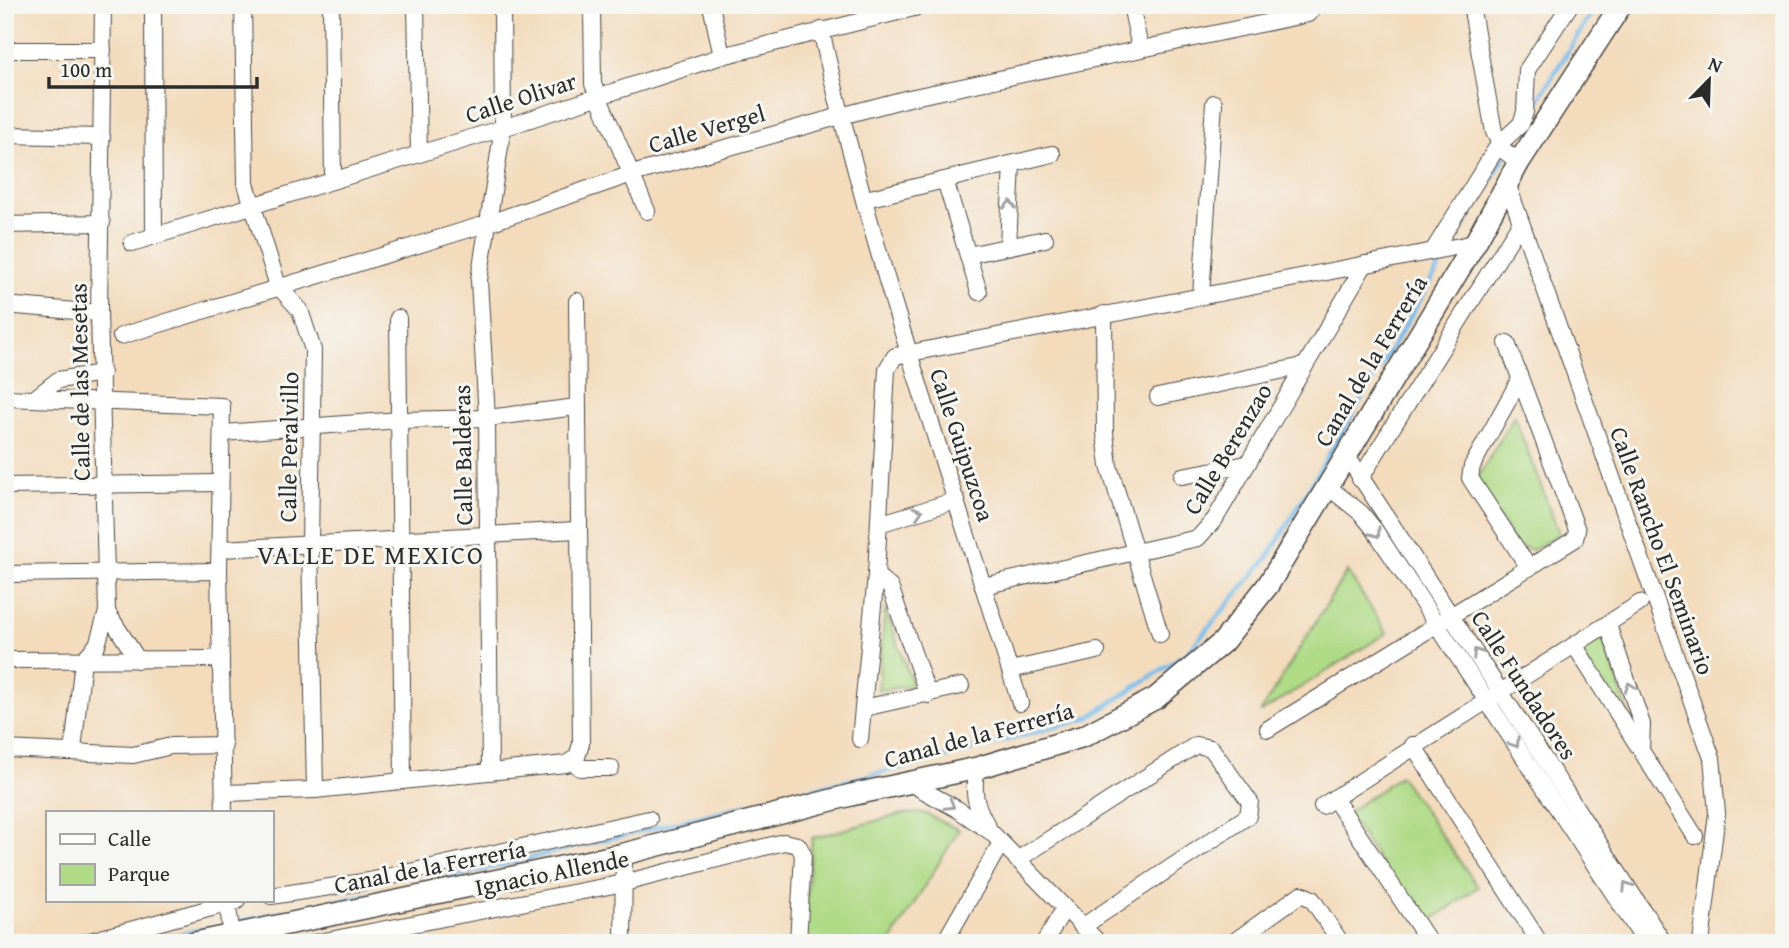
<svg xmlns="http://www.w3.org/2000/svg" width="1789" height="948" font-family="'Gentium Book Plus',serif">
  <style>
    .green { fill: #afda86; stroke: #6d8258; stroke-width: 2 }
    .lines { fill: none; stroke-linecap: round; stroke-linejoin: round }
    .stream { stroke: #73bbeb; stroke-width: 4.5 }
    .minor-casing { stroke: #494541; stroke-width: 18 }
    .tertiary-casing { stroke: #494541; stroke-width: 24 }
    .minor { stroke: #fff; stroke-width: 16 }
    .tertiary { stroke: #fff; stroke-width: 21 }
    .oneway { stroke: #a0a0a0 }
    .labels { text-anchor: middle; stroke-width: 6; stroke-linejoin: round; paint-order: stroke }
    .street-label { font-size: 24px; fill: #2b2b2b; stroke: #f6f6f2 }
    .neighbourhood-label { font-size: 26px; letter-spacing: 2px; fill: #2b2b2b; stroke: #f6f6f2 }
  </style>
  <rect width="100%" height="100%" fill="#f6f6f2"/>
  <filter id="ink" filterUnits="userSpaceOnUse"><feTurbulence type="fractalNoise" baseFrequency=".0143" numOctaves="2"/><feDisplacementMap in="SourceGraphic" scale="14" xChannelSelector="R" yChannelSelector="G"/><feConvolveMatrix kernelMatrix="1 2 1 2 8 2 1 2 1" color-interpolation-filters="sRGB"/></filter>
  <filter id="wash" filterUnits="userSpaceOnUse"><feTurbulence type="fractalNoise" baseFrequency=".00686" numOctaves="4" result="noise"/><feDisplacementMap in="SourceGraphic" scale="28" xChannelSelector="R" yChannelSelector="G"/><feGaussianBlur stdDeviation="1.57" result="paint"/><feColorMatrix in="noise" values="0 0 0 0 0 0 0 0 0 0 0 0 0 0 0 0 0 1.4 0 .05"/><feComposite in="paint" operator="in"/></filter>
  <g filter="url(#wash)">
    <rect width="100%" height="100%" fill="#f3dbbc"/>
    <g class="green">
      <polygon points="1514,416 1559,533 1534,550 1516,546 1476,481"/>
      <polygon points="1347,571 1387,633 1260,713"/>
      <polygon points="885,608 913,686 878,690"/>
      <polygon points="1603,638 1631,721 1579,654"/>
      <polygon points="1400,776 1478,887 1423,926 1347,813"/>
      <polygon points="924,813 959,830 890,943 803,943 812,838 902,814"/>
    </g>
    <g class="lines">
      <g class="stream">
        <polyline points="1531,112 1596,5"/>
        <polyline points="1454,242 1505,156"/>
        <polyline points="235,922 435,881 937,759 1088,718 1187,653 1269,556 1448,252"/>
        <polyline points="138,943 208,928"/>
      </g>
    </g>
  </g>
  <g filter="url(#ink)">
    <g class="lines">
      <defs>
        <g id="minor">
          <polyline points="153,5 154,235"/>
          <polyline points="243,5 246,184 278,286 300,310 313,350 310,545 315,790"/>
          <polyline points="331,5 333,180"/>
          <polyline points="416,5 419,154"/>
          <polyline points="592,5 593,84 647,211"/>
          <polyline points="711,5 722,56"/>
          <polyline points="1131,5 1140,48"/>
          <polyline points="1471,5 1494,132 1503,150 1519,162"/>
          <path d="M821 30C872 258 951 480 1020 703"/>
          <polyline points="5,50 103,50"/>
          <polyline points="5,135 102,137"/>
          <polyline points="945,180 979,292"/>
          <polyline points="1507,183 1712,758 1717,813 1701,943"/>
          <polyline points="866,199 1052,154"/>
          <polyline points="5,225 102,223"/>
          <polyline points="132,243 503,128 722,56 926,5"/>
          <polyline points="1008,246 1012,164"/>
          <polyline points="1433,251 1499,144 1521,124 1525,112 1527,70 1570,5"/>
          <polyline points="968,255 1045,239"/>
          <polyline points="1201,295 1214,103"/>
          <polyline points="5,305 99,313"/>
          <polyline points="1104,314 1105,433 1109,466 1160,634"/>
          <polyline points="398,318 403,781"/>
          <polyline points="121,336 489,223 632,174 841,116 909,98 1308,14 1316,5"/>
          <polyline points="1520,379 1472,466 1470,478 1529,568"/>
          <polyline points="1158,397 1303,366"/>
          <polyline points="5,398 222,406 219,571 224,813"/>
          <polyline points="35,398 58,380 102,373"/>
          <polyline points="223,433 400,420 487,418 577,407"/>
          <polyline points="1345,453 1664,943"/>
          <polyline points="1182,476 1247,464"/>
          <polyline points="1360,479 1521,222"/>
          <polyline points="5,486 219,483"/>
          <polyline points="1327,486 1361,513 1374,529 1646,943"/>
          <polyline points="879,524 957,500"/>
          <polyline points="221,549 577,530"/>
          <polyline points="5,574 219,571"/>
          <polyline points="876,575 890,587 894,598 928,695"/>
          <polyline points="983,586 1198,538 1215,519 1365,264"/>
          <polyline points="107,612 138,660"/>
          <polyline points="1608,625 1642,724 1641,750"/>
          <polyline points="1575,646 1695,836"/>
          <polyline points="5,660 221,659"/>
          <polyline points="1010,670 1097,651"/>
          <polyline points="864,708 961,686"/>
          <polyline points="1268,729 1575,539 1577,530 1507,343"/>
          <polyline points="860,739 876,575 887,369 895,356 1475,243"/>
          <polyline points="1413,745 1540,943"/>
          <polyline points="5,749 133,755 171,746 224,745"/>
          <polyline points="73,750 83,660 97,645 107,612 99,313 103,5"/>
          <polyline points="573,761 580,768 611,768"/>
          <path d="M977 768C972 793 975 805 988 827"/>
          <polyline points="490,772 487,418 479,280 503,128 502,5"/>
          <polyline points="908,782 957,809 991,832 1099,943"/>
          <polyline points="224,793 315,790 566,764 577,757 581,744 577,301"/>
          <polyline points="1334,798 1430,943"/>
          <polyline points="1322,806 1640,603"/>
          <polyline points="1017,860 1196,745 1211,748 1250,802 1248,816 1082,927"/>
          <polyline points="271,896 369,881 649,819"/>
          <polyline points="227,901 233,943"/>
          <polyline points="83,943 237,901"/>
          <polyline points="314,943 624,883 784,842 798,845 803,854 798,943"/>
          <polyline points="623,943 624,854"/>
          <polyline points="944,943 1001,843"/>
          <polyline points="1044,943 1064,909"/>
          <polyline points="1232,943 1301,894 1312,899 1341,943"/>
        </g>
        <polyline id="tertiary" points="195,943 624,854 851,795 977,768 1084,736 1156,698 1223,642 1268,585 1475,243 1519,162 1621,5"/>
      </defs>
      <use href="#minor" class="minor-casing"/>
      <use href="#tertiary" class="tertiary-casing"/>
      <use href="#minor" class="minor"/>
      <use href="#tertiary" class="tertiary"/>
    </g>
    <defs><path id="oneway-chevron" d="M-2-3.5L2.5 0L-2 3.5" fill="none" stroke-width="1.6" stroke-linecap="round" stroke-linejoin="round" transform="scale(1.75)"/></defs>
    <g class="oneway">
      <use href="#oneway-chevron" transform="translate(1010 205) rotate(-88)"/>
      <use href="#oneway-chevron" transform="translate(918 512) rotate(-17)"/>
      <use href="#oneway-chevron" transform="translate(1376 533) rotate(55)"/>
      <use href="#oneway-chevron" transform="translate(1477 653) rotate(-123)"/>
      <use href="#oneway-chevron" transform="translate(1630 687) rotate(-109)"/>
      <use href="#oneway-chevron" transform="translate(1515 743) rotate(56)"/>
      <use href="#oneway-chevron" transform="translate(950 805) rotate(31)"/>
      <use href="#oneway-chevron" transform="translate(1627 886) rotate(-123)"/>
    </g>
  </g>
  <g class="labels">
    <g class="street-label">
      <text transform="translate(521 98) rotate(-18)" y="8">Calle Olivar</text>
      <text transform="translate(707 129) rotate(-16)" y="8">Calle Vergel</text>
      <text transform="translate(1371 361) rotate(-59)" y="8">Canal de la Ferrería</text>
      <text transform="translate(80 382) rotate(-91)" y="8">Calle de las Mesetas</text>
      <text transform="translate(962 445) rotate(72)" y="8">Calle Guipuzcoa</text>
      <text transform="translate(289 447) rotate(-89)" y="8">Calle Peralvillo</text>
      <text transform="translate(1228 449) rotate(-59)" y="8">Calle Berenzao</text>
      <text transform="translate(463 455) rotate(-91)" y="8">Calle Balderas</text>
      <text transform="translate(1662 551) rotate(70)" y="8">Calle Rancho El Seminario</text>
      <text transform="translate(1524 685) rotate(57)" y="8">Calle Fundadores</text>
      <text transform="translate(979 735) rotate(-15)" y="8">Canal de la Ferrería</text>
      <text transform="translate(430 867) rotate(-11)" y="8">Canal de la Ferrería</text>
      <text transform="translate(552 873) rotate(-11)" y="8">Ignacio Allende</text>
    </g>
    <g class="neighbourhood-label">
      <text x="371" y="564">VALLE DE MEXICO</text>
    </g>
  </g>
  <rect width="1789" height="948" fill="none" stroke="#f6f6f2" stroke-width="28"/>
  <rect x="46" y="811" width="228" height="91" fill="#f6f6f2" stroke="#a5a5a2" stroke-width="2"/>
  <rect x="60" y="834" width="35" height="10" fill="#ffffff" stroke="#a5a5a2" stroke-width="2"/>
  <text x="108" y="846" font-size="21" fill="#2b2b2b">Calle</text>
  <rect x="60" y="864" width="35" height="21" fill="#afda86" stroke="#a5a5a2" stroke-width="2"/>
  <text x="108" y="881" font-size="21" fill="#2b2b2b">Parque</text>
  <g transform="translate(1709 80) rotate(23)" stroke="#f6f6f2" stroke-width="5" paint-order="stroke">
  <path d="M0-5L12 26L0 18L-12 26Z" fill="#2b2b2b"/>
  <text y="-10" font-size="19" font-weight="bold" text-anchor="middle" fill="#2b2b2b">N</text>
  </g>
  <path d="M49 77v10h208v-10" fill="none" stroke="#2b2b2b" stroke-width="3.5"/>
  <text x="60" y="77" font-size="21" fill="#2b2b2b" stroke="#f6f6f2" stroke-width="5" paint-order="stroke">100 m</text>
</svg>
